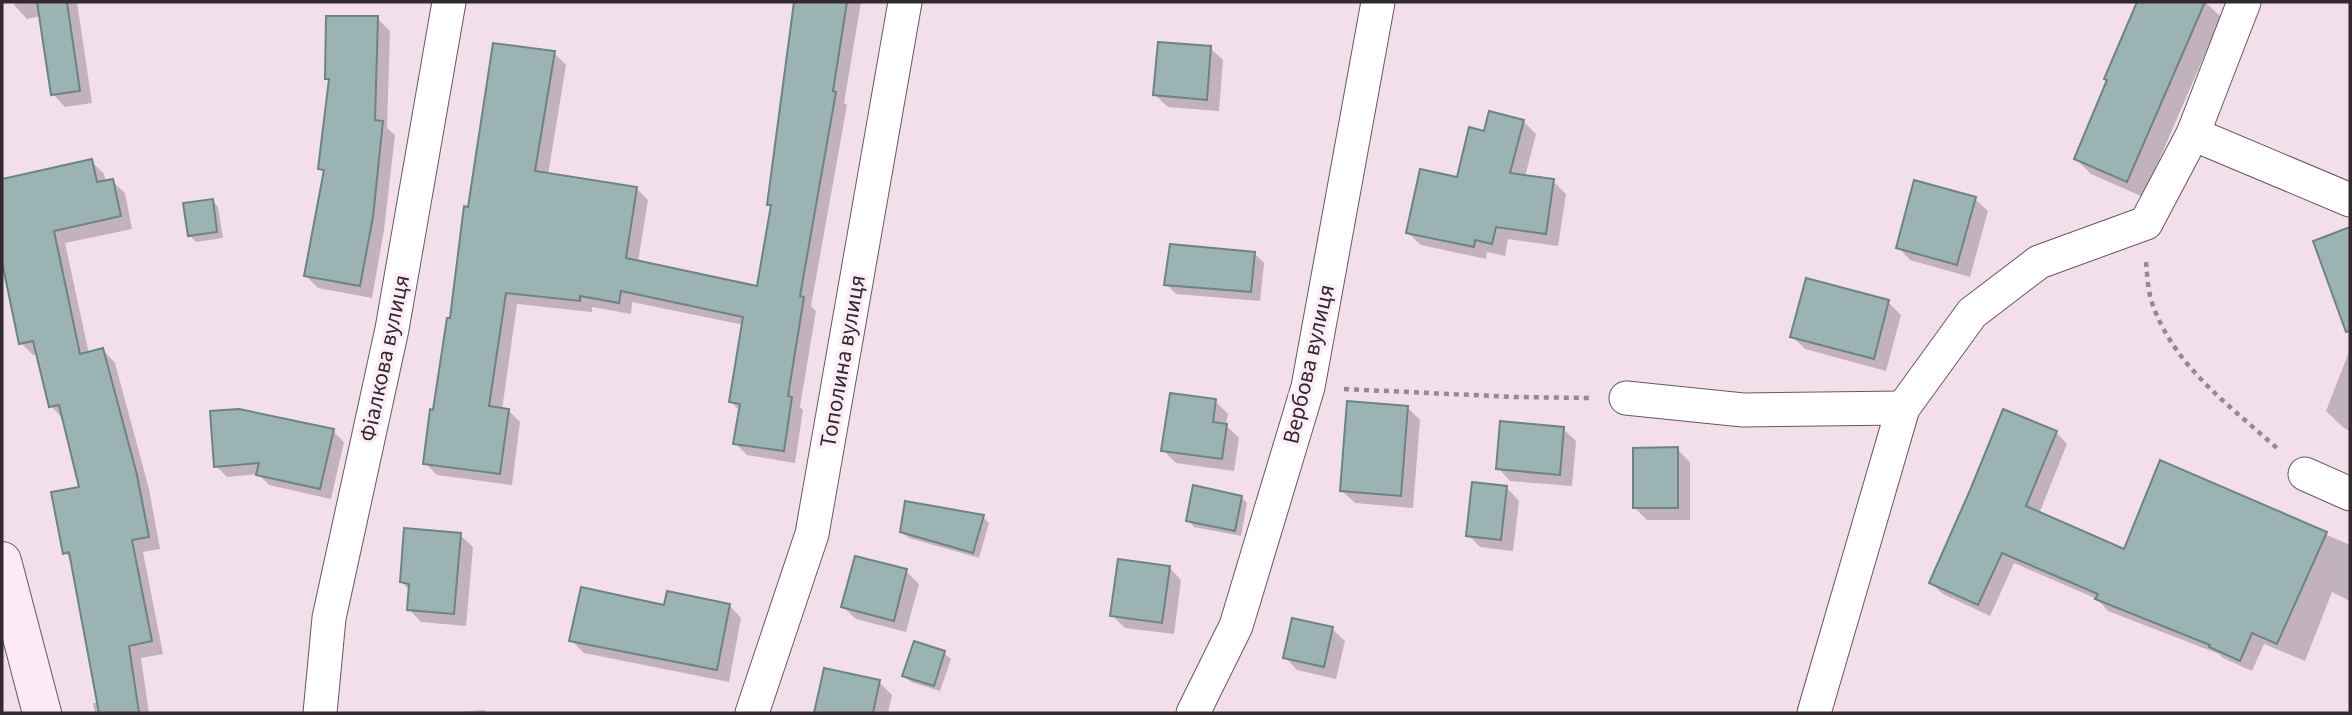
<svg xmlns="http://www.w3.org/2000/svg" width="2352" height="715" font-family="'Source Sans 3',sans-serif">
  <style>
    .shadow { fill: #0003 }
    .building { fill: #9bb4b3; stroke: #6d8484; stroke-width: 2 }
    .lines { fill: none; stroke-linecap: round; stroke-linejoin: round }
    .street-casing { stroke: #685761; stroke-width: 35 }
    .secondary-casing { stroke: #685761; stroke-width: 40 }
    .path { stroke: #988991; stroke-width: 4.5; stroke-dasharray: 5 5; stroke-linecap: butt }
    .street { stroke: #fff; stroke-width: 33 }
    .secondary { stroke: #feeaf6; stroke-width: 38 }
    .labels { text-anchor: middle; stroke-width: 7; stroke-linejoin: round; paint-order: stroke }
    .street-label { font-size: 23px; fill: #322a2e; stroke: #feedf7 }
  </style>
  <rect width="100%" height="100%" fill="#f3dfea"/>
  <g class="shadow">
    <polygon points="14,2 77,2 92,103 65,107 53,94 41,16 27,19 15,6"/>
    <polygon points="796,2 861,2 844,103 847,105 811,306 816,311 800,407 803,410 795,463 747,455 735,443 740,411 731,402 744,325 632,302 631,314 592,307 592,312 517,304 502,410 508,410 520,422 512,485 437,475 425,463 470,209 554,53 566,65 548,175 636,188 648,200 638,262 759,288 772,207 769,204"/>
    <polygon points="2139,2 2205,2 2221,17 2143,197 2091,174 2076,159 2109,80 2106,78"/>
    <polygon points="377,18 390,31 387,128 395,135 384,230 372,298 318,288 305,275 325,174 320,169 330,82 327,78"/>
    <polygon points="1210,48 1223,60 1219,111 1168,107 1155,95"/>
    <polygon points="1523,121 1536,134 1525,177 1553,181 1566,194 1558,246 1508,239 1505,256 1487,252 1486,259 1421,245 1408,233 1458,179 1485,133"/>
    <polygon points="91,161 104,174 106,182 112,181 125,193 132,229 65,243 89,354 103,350 115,363 149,489 160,549 143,552 163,654 141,658 149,713 95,713 93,703 99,703 72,560 65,553 81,488 64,420 51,406 38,354 33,355 21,343 2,253 2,181"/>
    <polygon points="1975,199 1988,211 1970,277 1910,260 1898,247"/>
    <polygon points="212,200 218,207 223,238 196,242 189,235"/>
    <polygon points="1254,253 1264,263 1260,301 1176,294 1166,284"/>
    <polygon points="1888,302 1901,315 1886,371 1805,349 1792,336"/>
    <polygon points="2350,349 2350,431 2344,428 2326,411"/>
    <polygon points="1215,401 1228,414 1226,425 1239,438 1234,471 1176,463 1163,450"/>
    <polygon points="1407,407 1420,420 1413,508 1355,503 1342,491"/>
    <polygon points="1563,429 1576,441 1572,486 1510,481 1498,468"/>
    <polygon points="333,431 344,442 331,499 269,485 258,474 227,477 216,466"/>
    <polygon points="2056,432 2067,444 2039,514 2125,551 2161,463 2350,545 2350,601 2332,592 2305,661 2264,644 2252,671 2223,658 2219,654 2108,611 2097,599 2014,563 1990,616 1943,594 1931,583"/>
    <polygon points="1677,449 1690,462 1690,520 1647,520 1634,507"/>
    <polygon points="1507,488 1519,501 1513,551 1480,547 1468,535"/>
    <polygon points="1241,497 1247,503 1241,536 1194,527 1188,520"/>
    <polygon points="983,517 989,523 979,558 909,538 902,532"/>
    <polygon points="460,535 473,547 466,626 421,622 409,609 410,591 402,582"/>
    <polygon points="1169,567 1181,580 1174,634 1125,628 1112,615"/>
    <polygon points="906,571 919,584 906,632 856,619 843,607"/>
    <polygon points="729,605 741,618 729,682 584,653 571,640 665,607"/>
    <polygon points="1332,629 1345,641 1336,679 1297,670 1285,657"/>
    <polygon points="915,643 944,653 951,659 940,691 911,682 904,676"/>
    <polygon points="825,670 879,682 892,695 888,713 816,713"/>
    <polygon points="484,710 488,713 446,713"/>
  </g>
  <g class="building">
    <polygon points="37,2 67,2 80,91 51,95"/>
    <polygon points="794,2 847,2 833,91 836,92 800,296 804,297 788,396 792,397 784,451 733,444 740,404 729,402 743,317 621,291 619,303 580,296 580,301 506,293 489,406 509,409 500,474 423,464 430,409 433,410 447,318 450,318 464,206 468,207 493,43 555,51 535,171 637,187 626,258 757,286 771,205 767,205"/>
    <polygon points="2137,2 2205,2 2127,182 2074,159 2107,80 2104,79"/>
    <polygon points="326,16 378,16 375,120 383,121 373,217 360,286 304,276 324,170 318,169 329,79 325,79"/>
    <polygon points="1158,42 1211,46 1207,100 1153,95"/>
    <polygon points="1489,111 1524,120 1510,173 1554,179 1546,234 1496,227 1492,244 1475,240 1474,247 1406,233 1420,169 1457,177 1469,127 1484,131"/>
    <polygon points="92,159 97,182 113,179 121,216 54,231 80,354 103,348 137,475 149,537 132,540 152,641 129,646 139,713 99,713 69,552 63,554 51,492 79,487 59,405 49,407 33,341 19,344 2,262 2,179"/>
    <polygon points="1914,180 1976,197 1957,265 1896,248"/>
    <polygon points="213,199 217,232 188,236 183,203"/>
    <polygon points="2350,227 2350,331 2346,332 2313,241"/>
    <polygon points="1170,244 1255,252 1251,292 1164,285"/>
    <polygon points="1806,278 1889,300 1874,359 1790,337"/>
    <polygon points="1170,393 1216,399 1213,422 1227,424 1222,459 1161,451"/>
    <polygon points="1347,401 1408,406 1401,496 1340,491"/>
    <polygon points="239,409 334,429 320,489 256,475 259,463 214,467 210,411"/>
    <polygon points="2003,409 2057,431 2026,506 2124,549 2160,460 2327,532 2277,644 2252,633 2240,661 2209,647 2210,645 2095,599 2098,594 2002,553 1978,605 1929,583 1971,488"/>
    <polygon points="1500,421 1564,427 1560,475 1496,469"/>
    <polygon points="1678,447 1678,508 1633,508 1633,448"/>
    <polygon points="1472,482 1507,486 1501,540 1466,536"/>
    <polygon points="1193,485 1242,496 1235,531 1186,521"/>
    <polygon points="905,501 984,515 973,553 900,532"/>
    <polygon points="404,528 461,533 454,614 407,610 409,584 400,582"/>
    <polygon points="855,556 907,569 894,621 841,607"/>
    <polygon points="1118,559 1170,566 1162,623 1110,616"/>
    <polygon points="581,587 664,605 667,591 730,604 717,670 569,641"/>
    <polygon points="1292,618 1333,627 1324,667 1283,658"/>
    <polygon points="914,641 945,651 934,686 902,676"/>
    <polygon points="824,668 880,680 873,713 814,713"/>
  </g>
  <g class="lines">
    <defs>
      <g id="street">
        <polyline points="2193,134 2350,200"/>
        <polyline points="1626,398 1743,410 1903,408"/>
        <polyline points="2305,474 2350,494"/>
        <polyline points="320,713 329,618 392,329 449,2"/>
        <polyline points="752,713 812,534 905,2"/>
        <polyline points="1193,713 1236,626 1308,387 1378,2"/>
        <polyline points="1814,713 1903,408 1972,313 2039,262 2146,223 2193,134 2244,2"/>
      </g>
      <polyline id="secondary" points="2,561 42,713"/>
    </defs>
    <use href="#street" class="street-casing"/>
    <use href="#secondary" class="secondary-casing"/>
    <g class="path">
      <path d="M2146 262C2147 274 2148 288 2151 300 2173 367 2231 406 2280 451"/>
      <polyline points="1344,389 1515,397 1590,398"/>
    </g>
    <use href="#street" class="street"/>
    <use href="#secondary" class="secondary"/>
  </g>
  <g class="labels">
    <g class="street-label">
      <text transform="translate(384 358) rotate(-78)" y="8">Фіалкова вулиця</text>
      <text transform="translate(842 361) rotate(-80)" y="8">Тополина вулиця</text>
      <text transform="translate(1308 364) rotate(-77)" y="8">Вербова вулиця</text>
    </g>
  </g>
  <rect width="2352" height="715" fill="none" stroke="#322a2e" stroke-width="7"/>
</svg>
